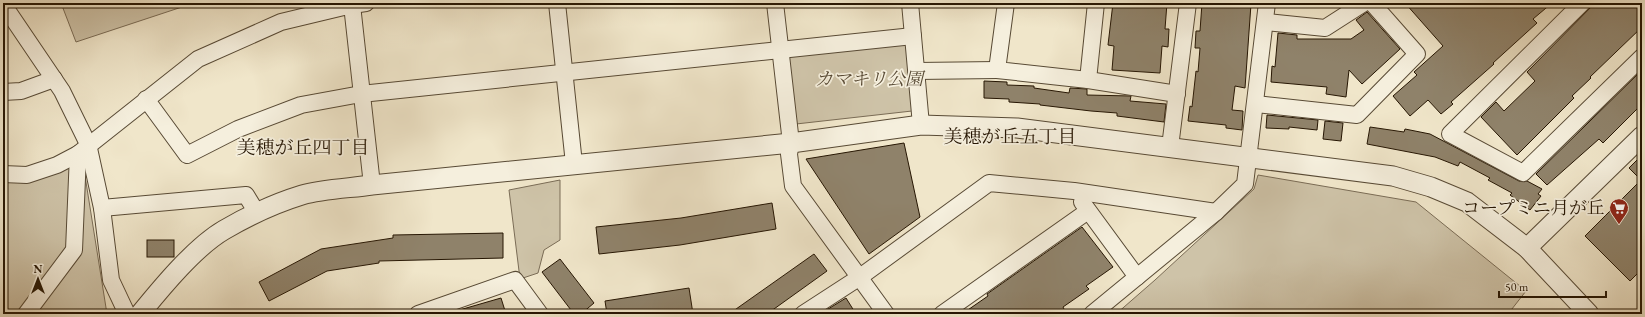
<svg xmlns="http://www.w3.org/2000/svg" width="1645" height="317" font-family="'EB Garamond','Noto Serif JP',serif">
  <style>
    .green { fill: #cec3a8; stroke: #7a6c56 }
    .building { fill: #8f826a; stroke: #261603 }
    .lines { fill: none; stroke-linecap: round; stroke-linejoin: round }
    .minor-casing { stroke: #584a35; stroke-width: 18 }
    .tertiary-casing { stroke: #584a35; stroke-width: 21 }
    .minor { stroke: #f5efdd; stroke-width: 16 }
    .tertiary { stroke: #f5efdd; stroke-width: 19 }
    .labels { text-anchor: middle; stroke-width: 3.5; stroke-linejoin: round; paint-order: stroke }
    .park-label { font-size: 18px; font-style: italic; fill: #584a35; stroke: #f5efdd }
    .poi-label { font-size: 18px; fill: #261603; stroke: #f5efdd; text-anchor: end }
    .neighbourhood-label { font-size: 19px; fill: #261603; stroke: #f5efdd }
  </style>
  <rect width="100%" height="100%" fill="#f0e6ca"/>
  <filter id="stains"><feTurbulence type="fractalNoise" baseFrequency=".005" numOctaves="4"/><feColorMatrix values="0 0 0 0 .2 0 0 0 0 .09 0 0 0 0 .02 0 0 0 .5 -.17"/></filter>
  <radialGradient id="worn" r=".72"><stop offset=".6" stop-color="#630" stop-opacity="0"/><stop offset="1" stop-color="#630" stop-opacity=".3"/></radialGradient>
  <g class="green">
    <polygon points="61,3 194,3 76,42"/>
    <polygon points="906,37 912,111 796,124 787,54"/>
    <polygon points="82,157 107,314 3,314 3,176"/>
    <polygon points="1258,175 1416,202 1526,291 1508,314 1116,314 1155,280 1254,189"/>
    <polygon points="560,180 560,240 544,250 538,273 520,279 509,190"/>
  </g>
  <g class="building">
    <polygon points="1113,3 1167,3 1165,29 1169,29 1168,47 1162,46 1160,73 1112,70 1114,46 1108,45"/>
    <polygon points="1202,3 1251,4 1245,88 1235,86 1232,110 1243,111 1242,130 1226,128 1226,125 1188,121 1190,106 1192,107 1196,71 1198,72 1200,48 1195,48 1196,31 1200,31"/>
    <polygon points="1405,3 1552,3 1533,19 1537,23 1493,63 1494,64 1451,102 1453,104 1441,114 1428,100 1410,116 1393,96 1417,75 1414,72 1443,46"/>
    <polygon points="1595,3 1642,3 1642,27 1590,77 1591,78 1572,96 1574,98 1517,155 1481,117 1496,102 1504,111 1535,81 1527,72"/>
    <polygon points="1367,12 1400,49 1362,84 1349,70 1346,97 1326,94 1327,87 1271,82 1272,66 1275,67 1278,33 1297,35 1297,39 1351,39 1364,30 1356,20"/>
    <polygon points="1642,70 1642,104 1603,143 1599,139 1547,185 1536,174"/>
    <polygon points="984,81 1007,82 1007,85 1034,86 1034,88 1069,93 1070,88 1087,89 1087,95 1131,96 1130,101 1166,104 1164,122 1117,116 1117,113 1091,111 1040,105 1040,104 1009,102 1009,99 984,98"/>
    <polygon points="1267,115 1318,120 1317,130 1289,127 1289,129 1266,128"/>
    <polygon points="1325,121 1343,123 1341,141 1323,139"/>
    <polygon points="1370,127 1404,132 1405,129 1430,134 1519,181 1527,181 1542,189 1538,194 1541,196 1530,210 1510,195 1512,193 1488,180 1490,178 1460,162 1458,166 1435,157 1367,144"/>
    <polygon points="904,143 920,217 869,254 806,159"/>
    <polygon points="1642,155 1642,269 1630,281 1585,236 1641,180 1629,168"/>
    <polygon points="772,203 776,229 680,245 599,254 596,227 681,218"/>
    <polygon points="1082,227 1113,267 1086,286 1089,289 1063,307 1064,309 1058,314 962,314 988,296 987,294"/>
    <polygon points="503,233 503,258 379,261 379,263 327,271 269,301 259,282 321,249 393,238 393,235"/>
    <rect x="147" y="240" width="27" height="17"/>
    <polygon points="814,254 827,271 767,314 729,314"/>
    <polygon points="560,259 594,303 581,314 574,314 542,272"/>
    <polygon points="689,288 693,314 607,314 605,301"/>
    <polygon points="501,298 506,314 457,314 456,311"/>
    <polygon points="846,298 856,314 820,314"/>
  </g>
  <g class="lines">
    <defs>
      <g id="minor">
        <polyline points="557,3 574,164"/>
        <polyline points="775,3 791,143 789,154 793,186 886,314"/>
        <polyline points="910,3 921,125"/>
        <polyline points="1006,3 997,70 1088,80 1177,94"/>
        <polyline points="1582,3 1450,134 1523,173 1642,57"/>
        <polyline points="3,4 62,91 88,144 102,208 111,280 127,314"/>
        <polyline points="352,5 372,185"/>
        <polyline points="1266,22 1325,28 1364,3"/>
        <polyline points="917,71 997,70"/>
        <polyline points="1088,80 1096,3"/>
        <polyline points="3,92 21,91 54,79"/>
        <polyline points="146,99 187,155 238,129 301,105 361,94 913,36"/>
        <polyline points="1256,104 1357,115 1417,54 1372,3"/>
        <polyline points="1170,147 1188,3"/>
        <polyline points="3,174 27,175 57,165 78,154 198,59 281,22 352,5 366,3"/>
        <polyline points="1082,202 1137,277"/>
        <polyline points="102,208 246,195 257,213"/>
        <polyline points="26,314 74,250 78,154"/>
        <polyline points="418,314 515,280 540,314"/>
        <polyline points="803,314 860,277 989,183 1074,191 1216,212"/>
        <polyline points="942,314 1088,211"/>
        <polyline points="1092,314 1216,212 1245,184 1267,3"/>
      </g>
      <g id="tertiary">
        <polyline points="1527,248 1642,136"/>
        <path d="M140 314C162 287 195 247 224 230 248 216 276 203 302 195 321 189 352 188 372 185L791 143 921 125 1017 128 1393 176 1431 187 1467 202 1527 248 1589 314"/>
      </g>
    </defs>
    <use href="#minor" class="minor-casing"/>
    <use href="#tertiary" class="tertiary-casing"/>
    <use href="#minor" class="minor"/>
    <use href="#tertiary" class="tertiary"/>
  </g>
  <defs>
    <symbol id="supermarket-pin" viewBox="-11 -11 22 30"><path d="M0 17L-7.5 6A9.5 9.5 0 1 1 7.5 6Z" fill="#8f2418" stroke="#f5efdd"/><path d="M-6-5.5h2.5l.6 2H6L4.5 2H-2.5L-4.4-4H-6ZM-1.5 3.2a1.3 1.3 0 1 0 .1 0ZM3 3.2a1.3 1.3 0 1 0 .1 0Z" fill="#fff"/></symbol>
  </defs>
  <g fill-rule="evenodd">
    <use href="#supermarket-pin" x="1608" y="197" width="22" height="30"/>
  </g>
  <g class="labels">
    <g class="park-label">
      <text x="869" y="85">カマキリ公園</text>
    </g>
    <g class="poi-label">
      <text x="1605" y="214">コープミニ月が丘</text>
    </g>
    <g class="neighbourhood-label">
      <text x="1010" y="143">美穂が丘五丁目</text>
      <text x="303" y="154">美穂が丘四丁目</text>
    </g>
  </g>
  <rect width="1645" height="317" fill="none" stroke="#f0e6ca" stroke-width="16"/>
  <rect x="4" y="4" width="1637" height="309" fill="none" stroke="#261603" stroke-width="2"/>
  <rect x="8" y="8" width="1629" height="301" fill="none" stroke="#261603"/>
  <g transform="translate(38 279)" stroke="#f5efdd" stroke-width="3" paint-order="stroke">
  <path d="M0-3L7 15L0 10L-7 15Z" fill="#261603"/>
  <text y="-6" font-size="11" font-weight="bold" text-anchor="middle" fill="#261603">N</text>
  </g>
  <path d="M1499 291v6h107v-6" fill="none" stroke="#261603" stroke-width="2"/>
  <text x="1505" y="291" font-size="12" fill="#261603" stroke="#f5efdd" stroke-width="3" paint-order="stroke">50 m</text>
  <rect width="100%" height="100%" filter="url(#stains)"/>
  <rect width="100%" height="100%" fill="url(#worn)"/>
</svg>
